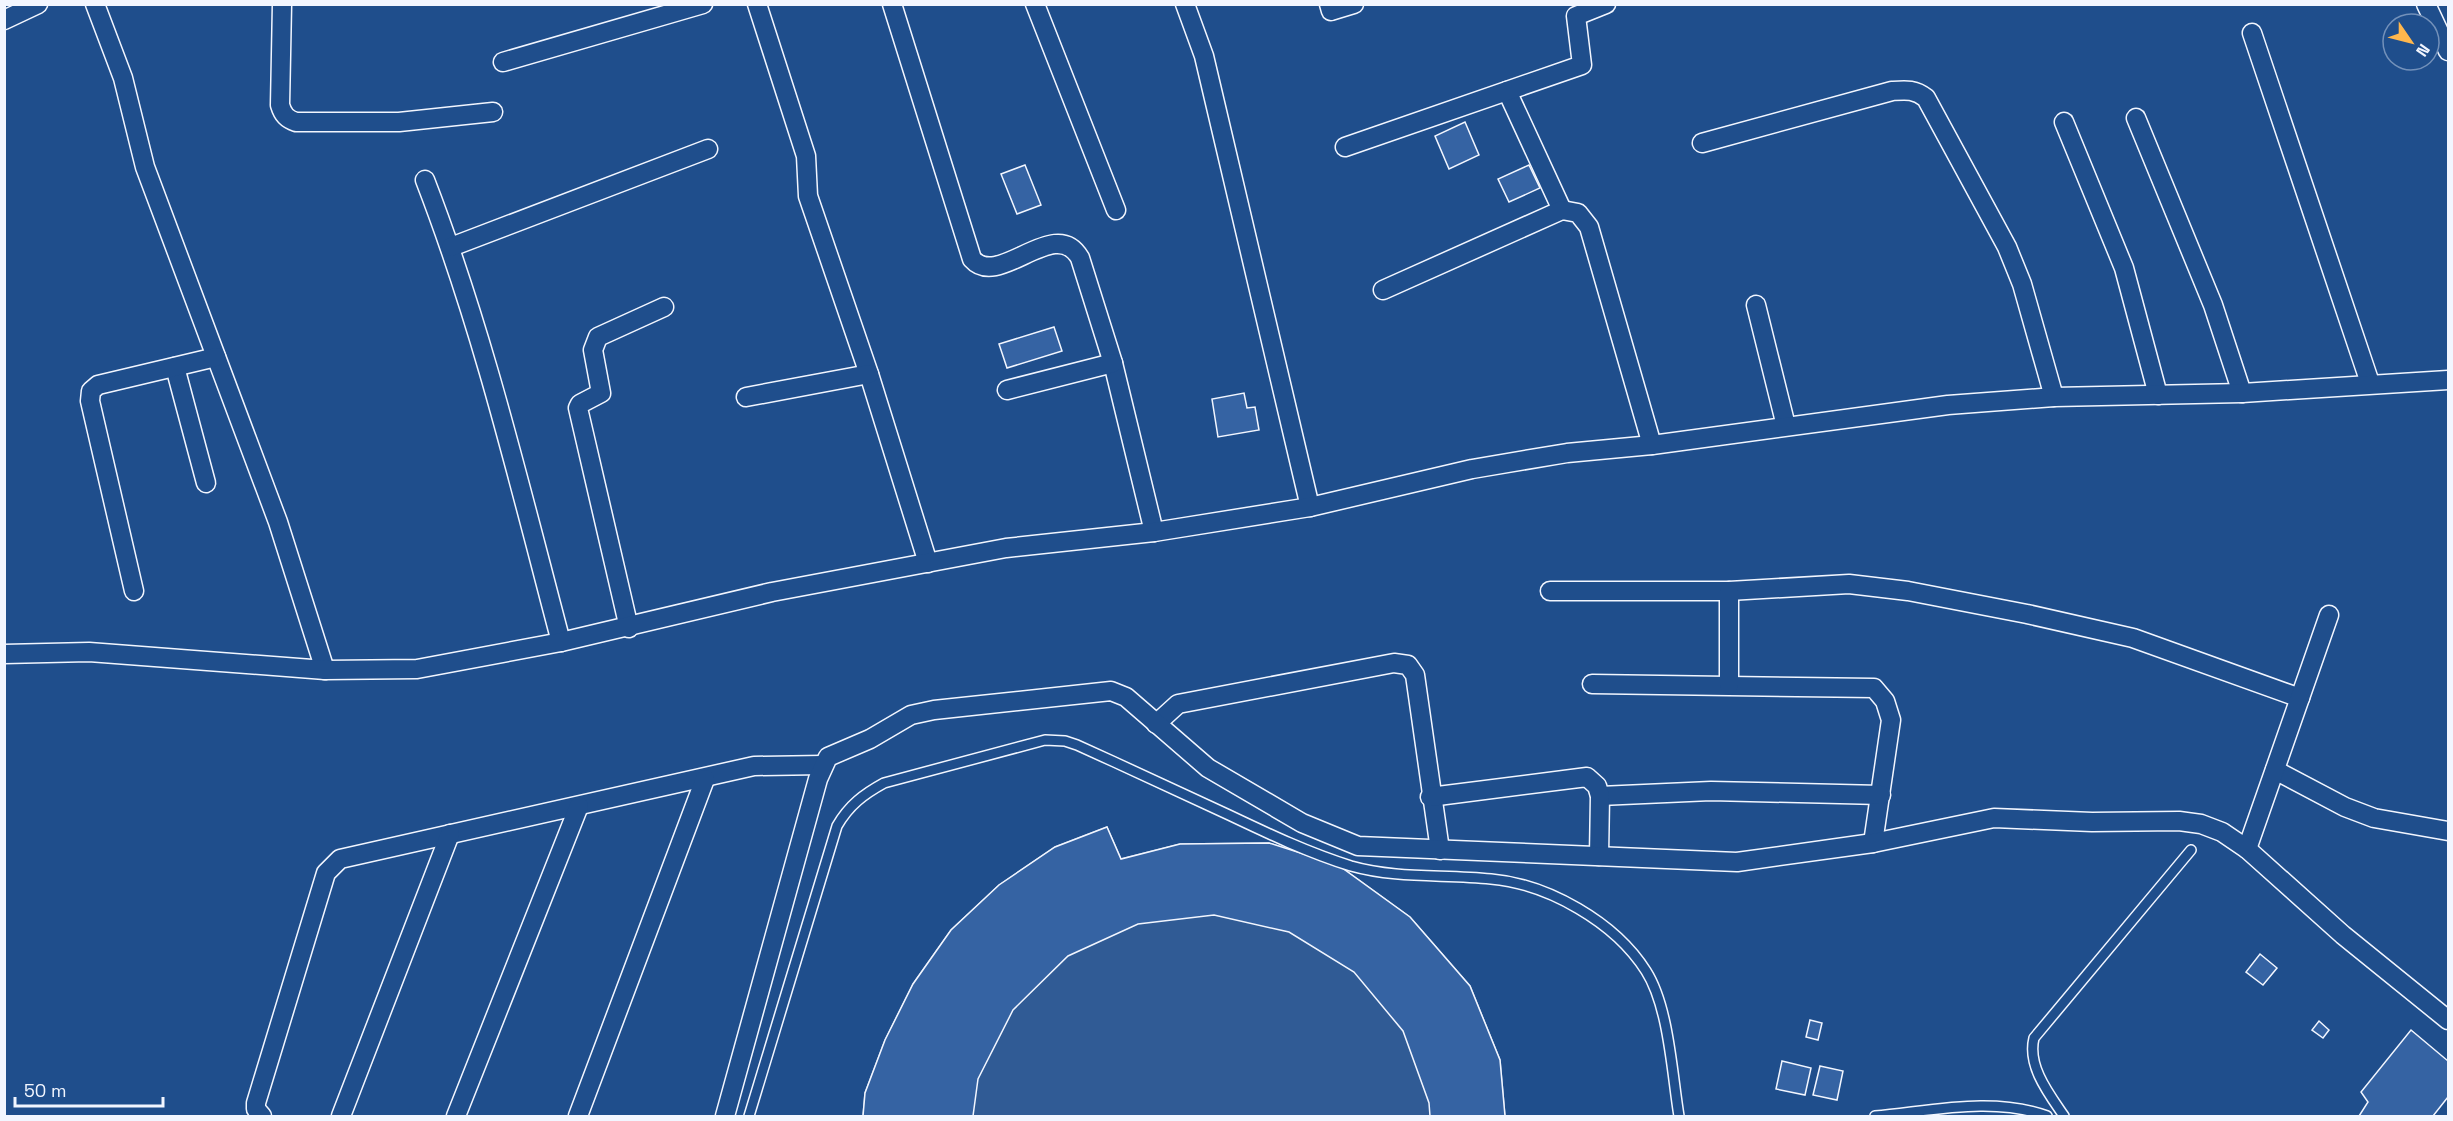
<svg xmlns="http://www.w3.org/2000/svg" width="2453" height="1121" font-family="'Space Grotesk',sans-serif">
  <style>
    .built { fill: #305b95; stroke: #a8bbd7; stroke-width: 1.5 }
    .building { fill: #3563a3; stroke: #f2f6ff; stroke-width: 1.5 }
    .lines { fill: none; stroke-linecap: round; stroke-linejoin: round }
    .service-casing { stroke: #f2f6ff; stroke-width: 12 }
    .minor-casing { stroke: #f2f6ff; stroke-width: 21 }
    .service { stroke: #1f4e8c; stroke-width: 9 }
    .minor { stroke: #1f4e8c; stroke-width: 18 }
  </style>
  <rect width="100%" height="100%" fill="#1f4e8c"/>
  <polygon class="built" points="1107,827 1121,859 1180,844 1269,843 1338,865 1410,917 1470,986 1500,1060 1505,1116 863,1116 865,1093 885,1040 913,984 951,930 999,885 1055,847"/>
  <g class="building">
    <polygon points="1465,122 1479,155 1449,169 1435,136"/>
    <polygon points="1025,165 1041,205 1017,214 1001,174"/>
    <polygon points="1529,165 1540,188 1509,202 1498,179"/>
    <polygon points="1054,327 1062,351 1007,368 999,344"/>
    <polygon points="1244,393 1247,408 1255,407 1259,430 1218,437 1212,399"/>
    <polygon points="1107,827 1121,859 1180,844 1269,843 1338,865 1410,917 1470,986 1500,1060 1505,1116 1430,1116 1429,1103 1403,1031 1354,972 1289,932 1214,915 1138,924 1068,956 1013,1010 978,1079 973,1116 863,1116 865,1093 885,1040 913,984 951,930 999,885 1055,847"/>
    <polygon points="2260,954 2277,968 2263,985 2246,972"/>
    <polygon points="1810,1020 1822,1023 1818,1040 1806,1037"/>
    <polygon points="2319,1021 2329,1030 2323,1038 2312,1030"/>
    <polygon points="2411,1030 2448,1061 2448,1097 2433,1116 2359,1116 2368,1102 2361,1092"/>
    <polygon points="1782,1061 1811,1068 1805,1095 1776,1089"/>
    <polygon points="1820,1066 1843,1071 1837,1100 1813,1095"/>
  </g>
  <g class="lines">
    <defs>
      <g id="service">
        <path d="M749 1116 837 826C849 805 864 794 884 783L1045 740 1065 741 1077 745C1128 768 1179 792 1229 815 1269 834 1309 853 1351 866 1397 879 1444 874 1491 879 1548 884 1615 922 1646 971 1669 1007 1672 1074 1679 1116"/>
        <path d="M1875 1116C1931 1111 1993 1096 2047 1116"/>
        <path d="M2064 1116C2049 1094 2027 1066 2034 1038L2191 850"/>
      </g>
      <g id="minor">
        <polyline points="95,4 123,78 145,167 278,522 325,670"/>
        <path d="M282 4 280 105C283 115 287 119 296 122H399L493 112"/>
        <polyline points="757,4 806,156 808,196 869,374 928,563"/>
        <path d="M892 4 972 259C999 290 1055 214 1080 258L1113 363 1154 532"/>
        <polyline points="1035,4 1116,210"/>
        <polyline points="1185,4 1204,56 1310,507"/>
        <polyline points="1329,4 1331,11 1354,4"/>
        <polyline points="2426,4 2448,51"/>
        <polyline points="4,20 38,4"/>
        <polyline points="2252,33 2370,383"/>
        <polyline points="503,62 703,4"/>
        <polyline points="1507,91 1562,210"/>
        <polyline points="2136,118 2213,305 2242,393"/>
        <polyline points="2064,122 2124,268 2158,395"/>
        <path d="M1702 143 1892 91C1906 90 1915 89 1926 98L2007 247 2022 284 2054 397"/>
        <polyline points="1345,147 1582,65 1576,16 1606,4"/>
        <path d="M425 180C483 330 520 487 561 642"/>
        <polyline points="451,247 708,149"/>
        <polyline points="1383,290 1562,210 1578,213 1589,227 1652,445"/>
        <polyline points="1756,305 1786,426"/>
        <polyline points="175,367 206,483"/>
        <polyline points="1007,390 1113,363"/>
        <polyline points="746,397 869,374"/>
        <polyline points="134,591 90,401 91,391 98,385 216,357"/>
        <polyline points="1550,591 1729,591 1849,584 1908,591 2027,614 2133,638 2300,698"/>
        <polyline points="629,628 578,408 580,404 601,393 593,350 598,337 664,307"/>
        <polyline points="4,654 89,652 325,670 417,669 561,642 772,592 1006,548 1154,532 1310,507 1472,469 1567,453 1652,445 1948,405 2054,397 2242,393 2448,380"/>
        <polyline points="1592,684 1874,688 1885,701 1891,720 1873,843"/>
        <polyline points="1729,685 1729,591"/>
        <polyline points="1156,724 1178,704 1394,663 1408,665 1415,675 1440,850"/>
        <polyline points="2275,770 2345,807 2374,818 2448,831"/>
        <polyline points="1600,796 1711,791 1881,795"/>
        <polyline points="1430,797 1587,777 1597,786 1600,796 1599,856"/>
        <polyline points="2247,849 2329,615"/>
        <polyline points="262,1116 256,1109 256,1103 326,873 340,859 754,766 823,765"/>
        <polyline points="341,1116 450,834"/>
        <polyline points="456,1116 579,806"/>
        <polyline points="578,1116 705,779"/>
        <polyline points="725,1116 818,779 828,757 870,739 911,715 934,710 1111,691 1126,697 1208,768 1302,823 1358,846 1737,862 1873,843 1994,818 2092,822 2179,821 2201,824 2222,832 2247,849 2343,935 2448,1020"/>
      </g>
    </defs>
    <use href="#service" class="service-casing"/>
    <use href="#minor" class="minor-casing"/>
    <use href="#service" class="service"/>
    <use href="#minor" class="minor"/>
  </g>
  <rect width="2453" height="1121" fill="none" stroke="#f2f6ff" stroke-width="12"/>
  <g transform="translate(2411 42) rotate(125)"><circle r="28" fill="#1f4e8c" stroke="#7391ba" stroke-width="1.5"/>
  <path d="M0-4.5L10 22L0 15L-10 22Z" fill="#ffb74d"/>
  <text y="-9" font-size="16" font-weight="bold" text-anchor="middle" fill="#f2f6ff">N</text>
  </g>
  <path d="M15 1097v9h148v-9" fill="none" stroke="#f2f6ff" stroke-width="3"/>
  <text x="24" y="1097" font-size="18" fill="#f2f6ff" stroke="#1f4e8c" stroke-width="4.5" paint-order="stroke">50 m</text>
</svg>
